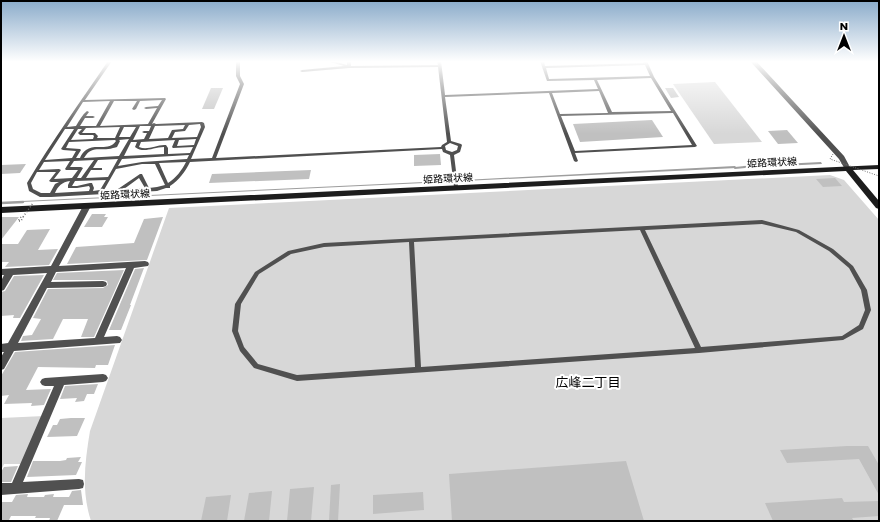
<svg xmlns="http://www.w3.org/2000/svg" width="880" height="522" font-family="Poppins,'Noto Sans JP',sans-serif">
  <style>
    .green { fill: #d7d7d7 }
    .water { fill: #9e9e9e }
    .lines { fill: none; stroke-linecap: round; stroke-linejoin: round }
    .stream-far1 { stroke: #9e9e9e; stroke-width: 2 }
    .stream { stroke: #9e9e9e; stroke-width: 2.5 }
    .building { fill: #c0c0c0 }
    .path { stroke: #727272; stroke-width: 1.5; stroke-dasharray: 1 2; stroke-linecap: butt }
    .service { fill: #505050; fill-rule: evenodd }
    .minor { fill: #505050; fill-rule: evenodd }
    .tertiary { fill: #505050; fill-rule: evenodd }
    .secondary { fill: #1d1d1d; fill-rule: evenodd }
    .path-bridge-far1 { stroke: #727272; stroke-width: 1; stroke-dasharray: 1 1.5; stroke-linecap: butt }
    .path-bridge { stroke: #727272; stroke-width: 1.5; stroke-dasharray: 1 2; stroke-linecap: butt }
    .labels { text-anchor: middle; stroke-width: 4; stroke-linejoin: round; paint-order: stroke }
    .street-label { font-size: 10px; fill: #000; stroke: #fff }
    .near-neighbourhood-label { font-size: 13px; fill: #000; stroke: #fff }
  </style>
  <rect width="100%" height="100%" fill="#fff"/>
  <g class="green">
    <polygon points="715,82 762,142 714,144 673,84"/>
    <path d="M830 175 844 180 879 220V521H91C81 491 85 461 90 431L169 208Z"/>
    <polygon points="44,416 21,464 4,464 1,470 1,418"/>
  </g>
  <g class="water">
    <polygon points="821,162 822,164 745,168 743,166"/>
    <polygon points="735,166 737,168 464,181 464,180"/>
    <polygon points="445,181 446,182 22,202 22,201"/>
  </g>
  <g class="lines">
    <polyline class="stream-far1" points="735,168 745,167"/>
    <polyline class="stream" points="1,203 23,202"/>
  </g>
  <g class="building">
    <polygon points="211,88 223,88 214,109 202,109"/>
    <polygon points="665,88 673,88 679,97 671,98"/>
    <polygon points="652,120 663,137 580,142 573,124"/>
    <polygon points="787,130 798,143 778,144 768,131"/>
    <polygon points="440,154 441,165 414,166 414,155"/>
    <polygon points="26,164 20,173 1,174 1,165"/>
    <polygon points="311,170 309,179 209,183 212,174"/>
    <polygon points="835,178 842,186 823,187 816,179"/>
    <polygon points="92,214 106,214 104,217 108,217 102,227 84,227"/>
    <polygon points="1,217 19,217 1,240"/>
    <polygon points="163,217 147,260 67,264 76,247 134,243 144,219"/>
    <polygon points="50,229 38,250 58,249 49,265 5,267 9,262 1,262 1,244 18,244 27,230"/>
    <polygon points="144,268 130,305 131,305 121,330 109,330 135,269"/>
    <polygon points="124,270 94,337 81,337 88,319 63,319 53,339 21,341 23,336 32,335 41,319 33,318 48,289 103,288 108,285 107,281 103,280 53,280 57,273"/>
    <polygon points="44,275 20,318 13,318 14,315 1,316 1,292 5,291 14,276"/>
    <polygon points="115,345 108,365 96,365 95,368 38,367 26,390 51,389 44,405 31,406 32,403 4,404 9,395 1,396 1,376 15,352"/>
    <polygon points="98,384 94,394 87,394 84,401 75,402 77,398 60,399 65,386"/>
    <polygon points="71,418 85,418 77,436 47,437 53,425 57,425 60,419"/>
    <polygon points="847,446 868,446 879,465 879,495 859,459 787,463 780,450"/>
    <polygon points="81,457 78,462 82,462 76,475 27,477 33,461 60,461 66,460 67,458"/>
    <polygon points="626,461 644,521 452,521 449,474"/>
    <polygon points="18,466 11,482 1,482 1,472 4,467"/>
    <polygon points="340,484 338,521 329,521 331,485"/>
    <polygon points="314,487 311,521 287,521 290,489"/>
    <polygon points="81,490 83,505 64,505 57,521 49,521 50,518 35,518 36,516 11,516 9,520 1,520 1,502 12,502 16,495 28,494 27,497 44,497 45,495 54,494 53,497 69,497 72,491"/>
    <polygon points="272,491 269,521 244,521 249,493"/>
    <polygon points="423,492 424,510 373,514 373,495"/>
    <polygon points="231,495 227,521 201,521 206,497"/>
    <polygon points="842,498 844,502 879,501 879,516 852,518 854,521 773,521 765,503"/>
  </g>
  <g class="lines">
    <polyline class="path" points="21,217 18,221 21,221 23,217"/>
    <g class="service">
      <path d="M108 61H112L85 100 165 98 166 99 152 124 154 123 156 124 202 122 204 123 205 127 191 159 212 158 240 84 236 76V61H240V76L244 84 216 158 441 147 442 145 447 142 438 67 349 68 302 72 300 71 302 70 344 66 327 61H333L347 65V61H351V66L438 65 437 61H441L445 95 598 89 594 80 547 81 540 61H544L545 66 644 63 643 61H647L654 77 697 146 695 147 575 153 578 161 576 162 574 161 549 93 445 97 451 141 461 144 462 145 460 152 454 155 458 187 456 188 454 187 450 155 443 152 442 149 190 162C185 172 179 180 170 186V188H166L157 191 51 197H40L29 191 27 183C52 141 81 101 108 61ZM645 65 650 76 549 79 546 68ZM651 78 671 111 612 112 597 80ZM599 91 608 113 560 114 552 93ZM162 100 158 106 146 107 144 108 146 109 157 108 148 124 100 126 114 101H137L132 109 134 110 136 109 140 101ZM110 101 96 126H80L85 118H93L95 117 93 116H86L89 112 87 111C82 115 79 121 76 126L67 127 83 102ZM673 113 692 145 575 151 561 116ZM200 124 201 127 197 137 172 138 175 132 185 131 189 125ZM185 125 183 129 172 130 168 138 149 139 155 126ZM140 126H151L149 131H144L142 132 144 133H147L144 139 133 140ZM120 127 115 138H97L98 136 95 133H82L86 128ZM124 127H136L130 137H119ZM65 129H74L61 149 63 150 76 151 72 158 45 160ZM78 129H82L78 133 80 135H93L94 136 93 139 71 140ZM129 139 119 156 84 158C92 144 101 152 113 148 115 148 116 147 117 147 118 145 119 143 120 141L119 140ZM196 139 194 145 177 146 179 140ZM115 140 116 141C109 152 95 143 86 150 83 152 81 155 80 158H76L81 150 80 149 66 148 69 142ZM175 140 172 147 173 148 193 147 190 153 168 154V148L166 145C157 144 148 151 139 147L141 142ZM131 142H137L135 147C144 154 153 147 164 147V154L124 156ZM450 143 458 146 457 150 452 152 446 150 445 146ZM189 155 187 159 142 162 118 166 122 159ZM118 159 108 177 86 178 91 170H102V168H93L98 160ZM94 160 81 178H77L83 168 81 167H70L74 161ZM70 161 65 169 66 170H78L72 178 54 179 61 170 59 169 39 170 44 162ZM186 162C182 170 176 178 168 183L159 163ZM142 164H155L165 185 157 187 149 188 142 174H140L118 189 104 190 116 169ZM37 172H56L49 181 51 182H59L55 184 50 193H41L33 189 31 183ZM139 178 145 188 124 189ZM106 180 100 190 93 191 94 188 92 183H90L77 186H72L75 181ZM70 181 68 185V188H77L89 186 90 188 89 191 55 193C58 186 62 182 70 181Z"/>
      <path d="M762 220 799 230 833 249 853 266 867 290 871 310 863 329 843 340 699 353 297 381 254 368 240 351 232 331 235 304 255 272 288 251 324 243ZM762 224 796 232 829 251 849 268 861 290 865 310 859 325 842 336 701 347 645 230ZM640 230 695 348 421 367 414 242ZM409 242 415 367 297 375 258 364 244 347 238 331 241 304 259 274 291 254 324 247Z"/>
    </g>
    <g class="minor">
      <path d="M87 203 91 206 59 266 145 261 148 262 149 264 148 266 134 268 104 337 117 336 120 337 122 340 120 343 14 351 4 369 1 370V357L4 352H1V344L8 343 47 273 13 275 4 290 1 291V281L4 275H1V269L51 266 83 206ZM126 268 95 338 18 343 47 288 103 287 106 286 107 284 106 282 103 281 51 282 56 272Z"/>
      <polygon points="103,374 106,375 108,378 106,381 103,382 64,385 23,482 79,479 83,480 84,484 83,488 79,489 1,495 1,483 12,483 54,386 45,386 42,385 40,382 42,379 45,378"/>
    </g>
    <polygon class="tertiary" points="750,61 756,61 844,156 851,169 850,171 846,171 839,159"/>
    <polygon class="secondary" points="879,165 879,169 853,170 879,201 879,209 876,208 846,171 1,213 1,207"/>
    <polyline class="path-bridge-far1" points="833,154 830,159 879,176"/>
    <polyline class="path-bridge" points="23,217 33,203"/>
  </g>
  <linearGradient id="sky" x2="0" y2="1"><stop stop-color="#8aabca"/><stop offset="0.46" stop-color="#fff"/><stop offset="1" stop-color="#fff" stop-opacity="0"/></linearGradient>
  <rect width="880" height="134" fill="url(#sky)"/>
  <g class="labels">
    <g class="street-label">
      <text transform="translate(772 162) rotate(-3)" y="4">姫路環状線</text>
      <text transform="translate(448 178) rotate(-3)" y="4">姫路環状線</text>
      <text transform="translate(125 194) rotate(-3)" y="4">姫路環状線</text>
    </g>
    <g class="near-neighbourhood-label">
      <text x="588" y="387">広峰二丁目</text>
    </g>
  </g>
  <rect width="880" height="522" fill="none" stroke="#000000" stroke-width="4"/>
  <g transform="translate(844 36)" stroke="#ffffff" stroke-width="3" paint-order="stroke">
  <path d="M0-3L7 15L0 10L-7 15Z" fill="#000000"/>
  <text y="-6" font-size="11" font-weight="bold" text-anchor="middle" fill="#000000">N</text>
  </g>
</svg>
